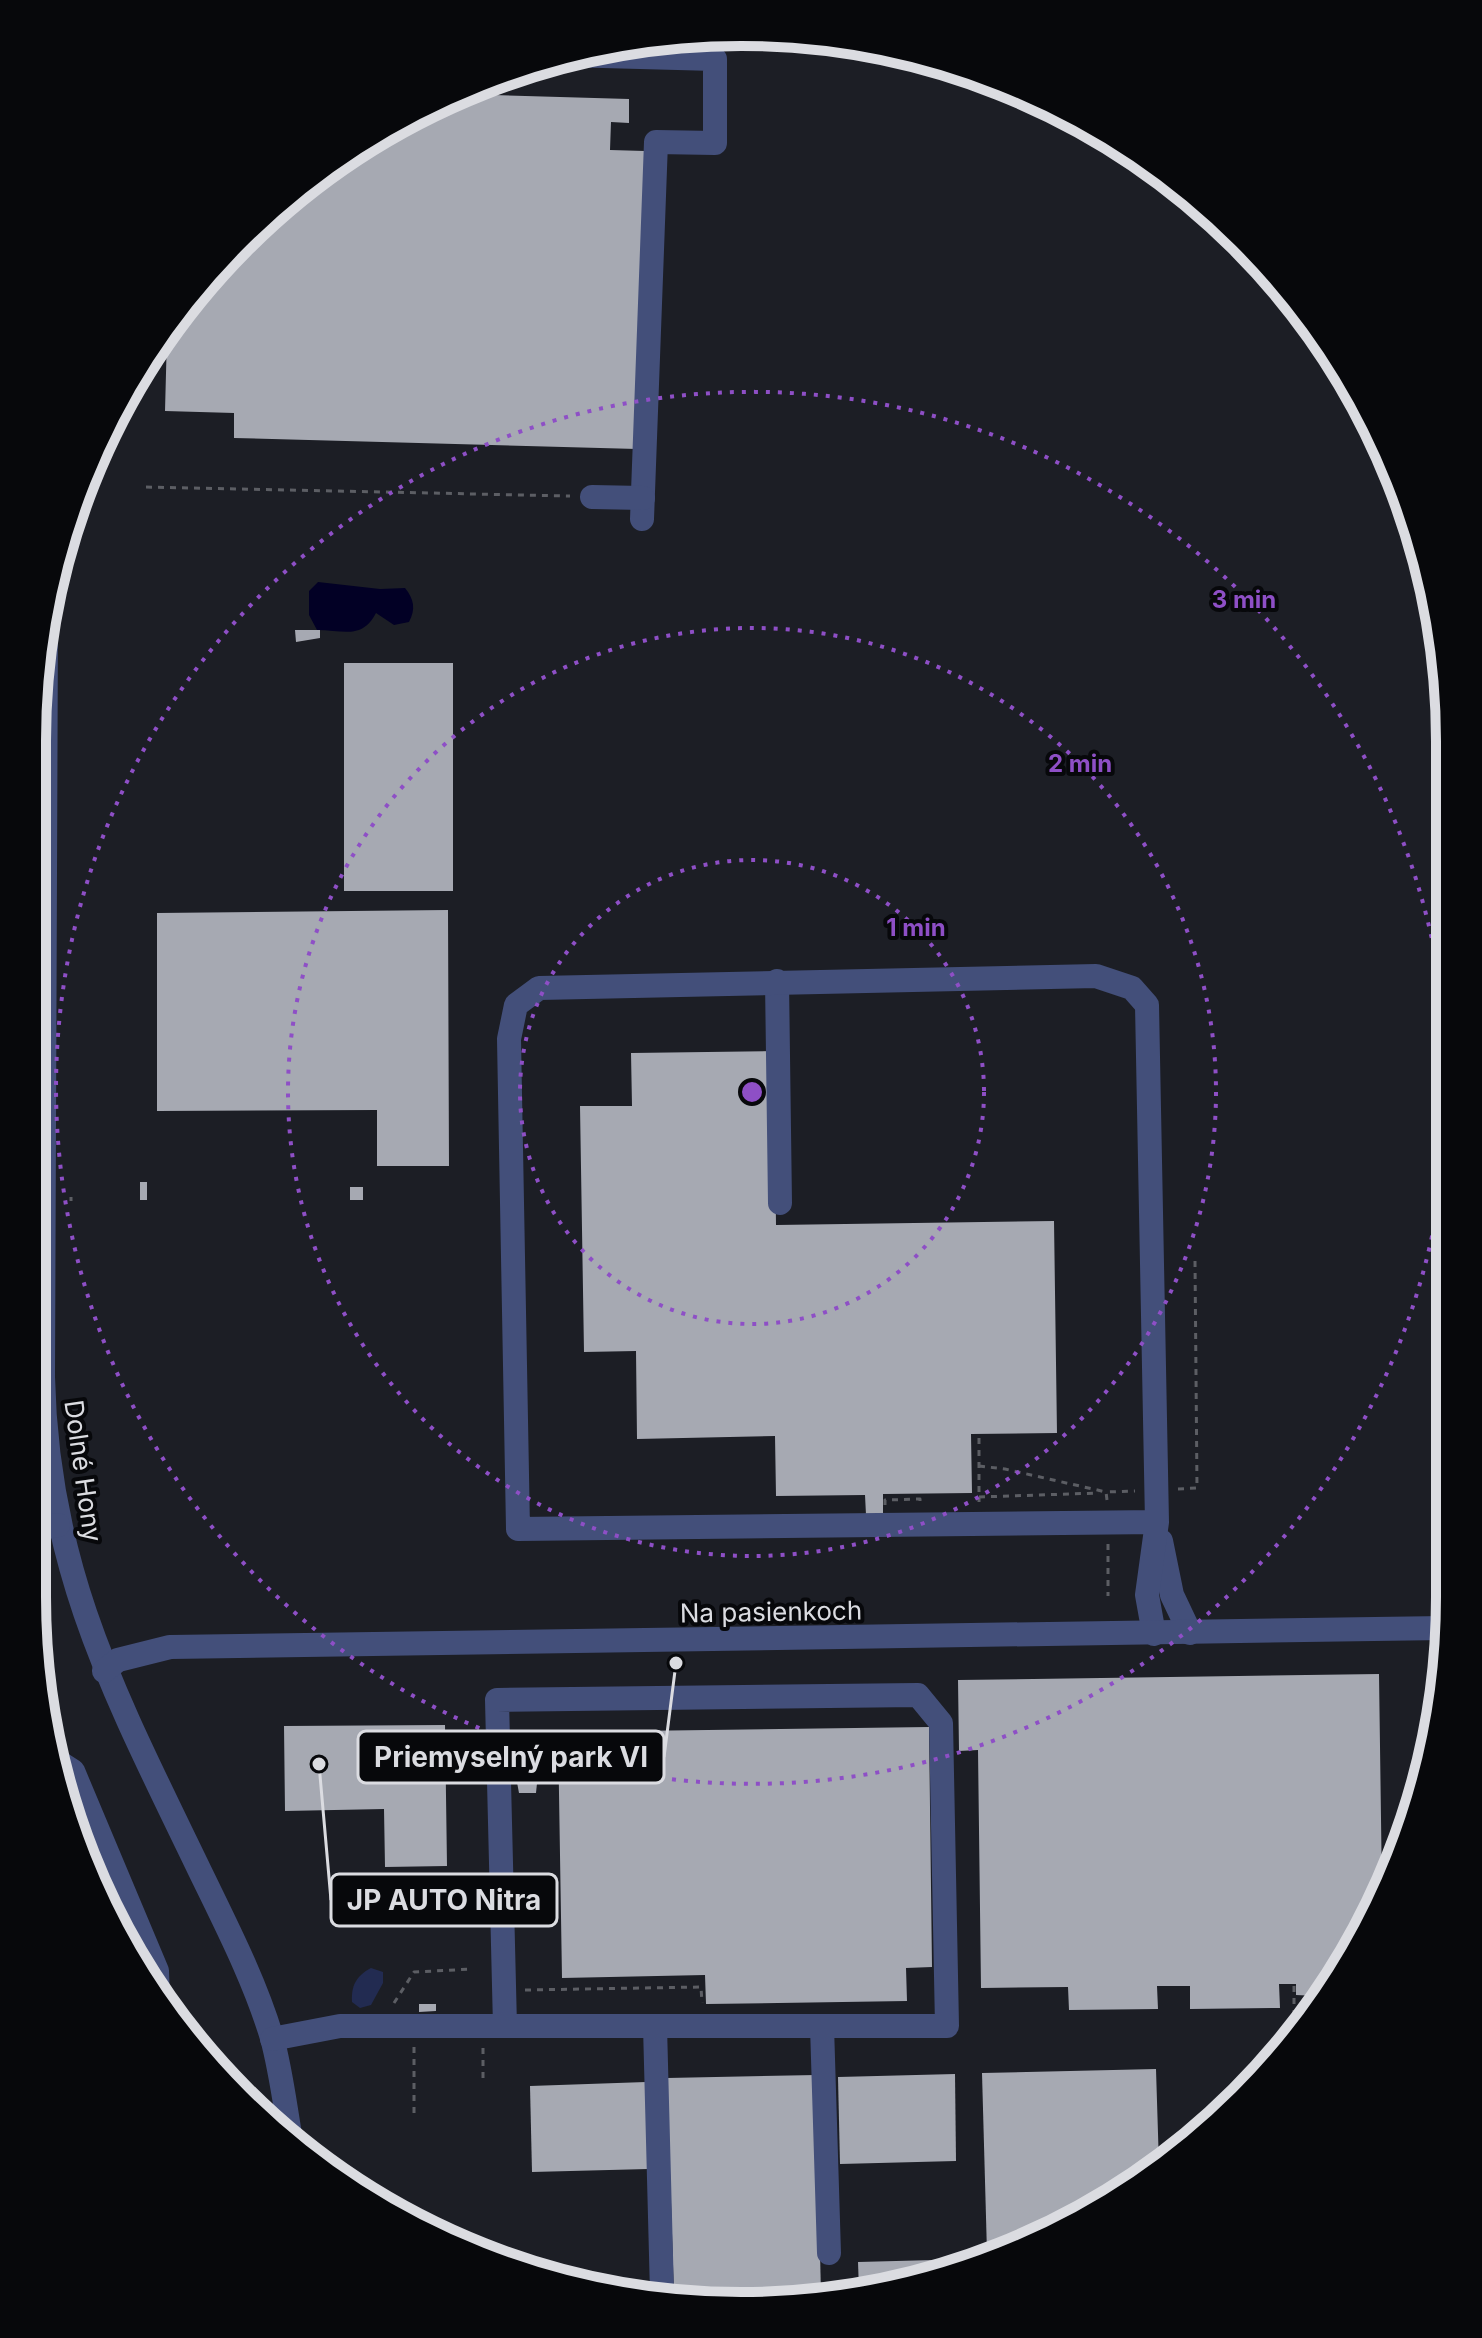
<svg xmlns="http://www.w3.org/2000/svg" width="1482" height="2338" font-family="Inter,sans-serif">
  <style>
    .green { fill: #222b51 }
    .water { fill: #020025 }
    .building { fill: #a6a9b2 }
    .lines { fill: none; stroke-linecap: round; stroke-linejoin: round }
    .path { stroke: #5c5e64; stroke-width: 3; stroke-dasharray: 6 6; stroke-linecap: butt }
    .minor { stroke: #434f7a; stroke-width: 24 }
    .ring { fill: none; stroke: #8e4fc6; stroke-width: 4; stroke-dasharray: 4 8 }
    .labels { text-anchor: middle; stroke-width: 8; stroke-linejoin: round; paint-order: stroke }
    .street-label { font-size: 26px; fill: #dbdce1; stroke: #07080b }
    .rim { fill: none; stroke: #dbdce1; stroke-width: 10 }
    .centre { fill: #8e4fc6; stroke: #07080b; stroke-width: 4 }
    .ring-label { font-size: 24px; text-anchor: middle; font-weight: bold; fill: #8e4fc6; stroke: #07080b; stroke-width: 8; stroke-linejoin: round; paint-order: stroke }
    .leader { fill: none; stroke: #dbdce1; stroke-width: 3 }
    .callout-dot { fill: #dbdce1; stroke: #07080b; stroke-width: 3 }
    .callout { fill: #07080b; stroke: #dbdce1; stroke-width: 3 }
    .callout-label { font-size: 28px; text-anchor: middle; font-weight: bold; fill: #dbdce1 }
  </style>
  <rect width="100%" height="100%" fill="#1c1e25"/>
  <path class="green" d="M371 1968 383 1972V1983L371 2005 360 2008 352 2002C351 1986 356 1976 371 1968Z"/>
  <path class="water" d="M318 582 380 589 405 588C414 599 416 609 409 622L394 625 376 613C362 640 343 630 317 630L309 615V591Z"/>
  <g class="building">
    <polygon points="458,94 629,99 629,123 611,122 610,150 645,151 637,449 234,438 234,413 165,411 167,335 208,274 309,179 427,105"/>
    <polygon points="295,630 320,630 320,638 296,642"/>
    <rect x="344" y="663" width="109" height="228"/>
    <polygon points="448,910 449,1166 377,1166 377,1110 157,1111 157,913"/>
    <polygon points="774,1051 776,1225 1054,1221 1057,1433 971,1434 972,1493 883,1494 883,1516 866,1515 865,1495 776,1496 775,1436 637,1439 636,1351 584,1352 580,1106 632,1106 631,1053"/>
    <rect x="140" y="1182" width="7" height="18"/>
    <rect x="350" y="1187" width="13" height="13"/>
    <polygon points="1379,1674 1382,1890 1317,1996 1296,1995 1296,1984 1279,1984 1280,2008 1190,2009 1190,1986 1157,1986 1158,2009 1069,2010 1068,1987 981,1988 978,1750 959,1751 958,1680"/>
    <polygon points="445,1725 447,1866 385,1867 384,1809 285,1811 284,1726"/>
    <polygon points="929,1727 932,1967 906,1968 907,2001 706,2004 705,1975 562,1978 558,1732"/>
    <polygon points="523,1754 533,1755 539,1764 536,1793 519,1793 514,1766"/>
    <polygon points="419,2004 436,2004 436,2011 419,2012"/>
    <polygon points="1156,2069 1159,2166 1135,2187 987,2253 982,2073"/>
    <polygon points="955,2074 956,2161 840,2164 838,2077"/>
    <polygon points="816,2075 821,2295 741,2306 674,2295 667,2078"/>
    <polygon points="646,2082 648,2169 532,2172 530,2086"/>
    <polygon points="934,2260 934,2278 925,2282 859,2290 858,2262"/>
  </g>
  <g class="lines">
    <g class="path">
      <polyline points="146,487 570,496"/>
      <polyline points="71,1201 71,1197"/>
      <polyline points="979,1438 979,1502"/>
      <polyline points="979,1466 1005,1469 1106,1492"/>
      <polyline points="1178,1489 1197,1488 1195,1261"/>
      <polyline points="979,1497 1099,1493"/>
      <polyline points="1107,1500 1106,1492 1135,1491"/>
      <polyline points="885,1505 885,1500 920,1499 920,1504"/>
      <polyline points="1108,1544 1108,1596"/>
      <polyline points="1294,1986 1294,2017"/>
      <polyline points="525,1990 701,1987 702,2003"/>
      <polyline points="394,2003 414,1972 473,1969"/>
      <polyline points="414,2047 414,2113"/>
      <polyline points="483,2048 483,2079"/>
    </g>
    <g class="minor">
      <polyline points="565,55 715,59 715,143 656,142 642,519"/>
      <polyline points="592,497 643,498"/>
      <path d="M46 622 43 1377C47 1569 116 1697 197 1865 224 1921 254 1978 272 2038 281 2071 285 2106 291 2140"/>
      <polyline points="777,981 780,1203"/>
      <polyline points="32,1530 58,1525"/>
      <polyline points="1161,1541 1172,1595 1190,1633"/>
      <polyline points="1154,1634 1147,1595 1157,1522 1147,1005 1132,988 1096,976 539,988 516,1005 509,1039 518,1529 1157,1522"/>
      <polyline points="104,1671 118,1660 170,1647 1444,1628"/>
      <polyline points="59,1762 73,1771 157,1971 158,1998"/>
      <polyline points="655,2026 662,2293"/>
      <polyline points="822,2026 829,2253"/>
      <polyline points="272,2039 340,2026 947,2026 941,1723 918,1695 497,1700 505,2026"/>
    </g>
  </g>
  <g class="ring">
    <circle cx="752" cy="1092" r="232"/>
    <circle cx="752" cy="1092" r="464"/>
    <path d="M1446 1141A696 696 0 1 1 1447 1050"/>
  </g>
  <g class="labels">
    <g class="street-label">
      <text transform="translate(83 1471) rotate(82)" y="9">Dolné Hony</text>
      <text transform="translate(771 1612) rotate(-1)" y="9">Na pasienkoch</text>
    </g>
  </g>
  <path d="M0 0H1482V2338H0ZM741 46H741A695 695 0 0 1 1436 741V1597A695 695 0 0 1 741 2292H741A695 695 0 0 1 46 1597V741A695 695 0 0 1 741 46Z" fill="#07080b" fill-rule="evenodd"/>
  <path class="rim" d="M741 46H741A695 695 0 0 1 1436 741V1597A695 695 0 0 1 741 2292H741A695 695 0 0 1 46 1597V741A695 695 0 0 1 741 46Z"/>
  <circle cx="752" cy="1092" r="12" class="centre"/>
  <g class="ring-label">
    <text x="1244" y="608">3 min</text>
    <text x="1080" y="772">2 min</text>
    <text x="916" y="936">1 min</text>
  </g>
  <path class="leader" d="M676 1663L664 1757M319 1764L331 1900"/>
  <g class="callout-dot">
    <circle cx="676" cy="1663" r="8"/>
    <circle cx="319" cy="1764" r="8"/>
  </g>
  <g class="callout">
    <rect x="358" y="1731" width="306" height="52" rx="8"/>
    <rect x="331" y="1874" width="226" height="52" rx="8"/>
  </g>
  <g class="callout-label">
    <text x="511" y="1767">Priemyselný park VI</text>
    <text x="444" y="1910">JP AUTO Nitra</text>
  </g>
</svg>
